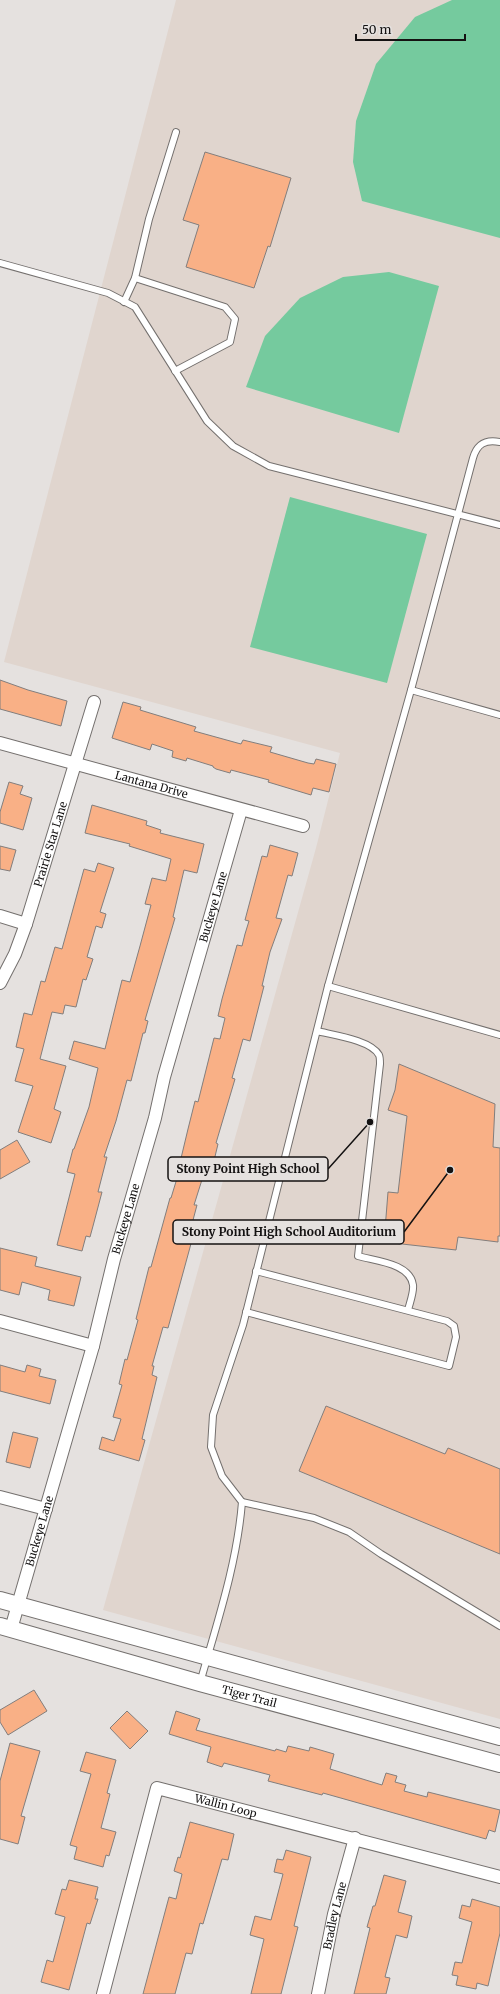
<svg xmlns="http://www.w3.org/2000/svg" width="500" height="1994" font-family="Merriweather,serif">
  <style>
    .built { fill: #e0d5ce }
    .green { fill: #75ca9e }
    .building { fill: #f9b086; stroke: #827e7d }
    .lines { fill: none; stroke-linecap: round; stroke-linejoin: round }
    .lane-casing { stroke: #74706e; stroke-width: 8 }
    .street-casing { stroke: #74706e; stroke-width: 14 }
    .secondary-casing { stroke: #74706e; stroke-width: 18 }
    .lane { stroke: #fff; stroke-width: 6 }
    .street { stroke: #fff; stroke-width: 12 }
    .secondary { stroke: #fff; stroke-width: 16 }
    .labels { text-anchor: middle; stroke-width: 3; stroke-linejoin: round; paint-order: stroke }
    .street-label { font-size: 11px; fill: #141212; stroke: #e5e1df }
    .leader { fill: none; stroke: #141212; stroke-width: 1.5 }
    .callout-dot { fill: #141212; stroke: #e5e1df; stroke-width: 1.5 }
    .callout { fill: #e5e1df; stroke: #141212; stroke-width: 1.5 }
    .callout-label { font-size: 12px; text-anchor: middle; font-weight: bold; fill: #141212 }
  </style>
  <rect width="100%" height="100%" fill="#e5e1df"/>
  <polygon class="built" points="176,0 500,0 500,1719 103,1610 316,848 340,753 4,662"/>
  <g class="green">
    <polygon points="452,0 500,0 500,238 362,201 353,162 356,121 376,64 415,17"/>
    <polygon points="389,272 439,286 399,433 246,387 265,336 300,298 343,277"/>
    <polygon points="290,497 427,534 387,683 250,647"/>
  </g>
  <g class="building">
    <polygon points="205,152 291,178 270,247 268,246 254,288 186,267 199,225 183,220"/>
    <polygon points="0,680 28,690 67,701 61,726 0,709"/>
    <polygon points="123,702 141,707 140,710 196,727 194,731 241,744 243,740 272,747 270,752 308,763 314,764 316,759 336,764 329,792 313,788 311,795 268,782 269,780 231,770 230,773 216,769 213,767 213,766 187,758 186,761 172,757 173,751 152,744 150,750 112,738"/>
    <polygon points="9,782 23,786 20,794 32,798 23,830 0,823 0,812"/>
    <polygon points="92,805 147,821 146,825 161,830 160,833 204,844 197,873 184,870 173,917 175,918 145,1020 148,1021 145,1033 143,1033 131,1081 127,1080 116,1121 104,1157 107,1157 98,1192 102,1192 93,1226 90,1237 86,1236 82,1251 57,1245 75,1174 67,1172 73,1149 74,1149 89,1107 98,1068 69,1059 74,1041 105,1049 122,980 130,982 140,946 151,905 145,904 152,878 166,881 171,859 129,846 130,844 85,833"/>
    <polygon points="270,845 298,853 292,876 288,875 276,918 282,919 270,952 262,986 264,986 250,1041 243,1039 232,1078 235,1079 216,1143 218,1144 212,1169 206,1167 194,1205 197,1205 188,1239 192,1240 168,1328 163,1327 152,1366 154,1366 152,1375 157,1377 142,1439 145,1440 139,1461 99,1449 102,1437 114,1441 121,1419 113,1417 122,1385 119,1384 125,1359 127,1360 138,1320 136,1319 149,1267 151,1267 170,1198 171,1198 178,1175 177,1175 188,1129 195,1101 198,1102 214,1038 220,1039 225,1018 218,1016 222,999 237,945 242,946 245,934 249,921 245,920 262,856 267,857"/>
    <polygon points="0,846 16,850 10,871 0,869"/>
    <polygon points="98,863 114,868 100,912 106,914 102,928 96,926 87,957 93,959 86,980 83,979 76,1007 65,1005 63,1014 52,1012 40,1059 66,1066 54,1109 61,1112 51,1143 18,1132 33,1086 15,1081 24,1049 16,1047 24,1013 32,1015 41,981 45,982 55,947 62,949 84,869 95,872"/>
    <polygon points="399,1064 495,1104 493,1147 500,1148 500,1236 498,1236 498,1242 458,1237 456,1250 384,1242 388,1192 398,1193 407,1116 388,1110 395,1090"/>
    <polygon points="17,1140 30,1162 0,1179 0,1150"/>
    <polygon points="0,1248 37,1257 35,1266 81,1277 74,1306 48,1300 50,1290 22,1282 19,1295 0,1290"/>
    <polygon points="0,1365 25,1372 27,1365 41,1369 39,1376 56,1380 50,1404 0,1391"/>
    <polygon points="326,1406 445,1454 448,1448 500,1469 500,1554 299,1471"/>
    <polygon points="13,1432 38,1438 30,1468 6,1462"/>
    <polygon points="34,1690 47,1711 8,1735 0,1722 0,1710"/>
    <polygon points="127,1711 148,1731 130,1749 110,1728"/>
    <polygon points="176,1711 200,1719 196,1730 275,1751 276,1749 286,1752 288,1746 309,1751 310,1747 334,1754 330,1769 382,1785 386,1773 397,1776 395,1782 406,1785 404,1791 427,1797 428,1792 500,1810 495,1832 489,1830 486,1839 323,1793 322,1795 268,1781 270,1775 224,1763 222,1767 207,1762 211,1747 169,1734"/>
    <polygon points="10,1743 40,1751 21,1816 25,1817 18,1844 0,1839 0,1781"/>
    <polygon points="86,1752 116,1760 107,1793 110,1794 101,1828 116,1832 109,1856 106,1855 103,1867 74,1859 77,1847 70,1845 91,1774 80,1771"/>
    <polygon points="190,1822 234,1834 228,1860 222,1859 203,1924 200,1923 192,1954 186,1953 175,1994 143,1994 169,1897 176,1899 182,1874 174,1871 178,1857 180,1858"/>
    <polygon points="286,1850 311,1857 294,1926 298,1927 281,1994 251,1994 264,1939 250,1935 255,1916 271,1920 283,1874 274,1872 277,1859 283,1860"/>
    <polygon points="384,1875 406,1881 398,1912 412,1916 407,1938 396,1935 385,1977 390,1978 386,1994 354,1994 370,1928 367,1927 373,1906 375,1906"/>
    <polygon points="69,1880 98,1887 95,1899 98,1899 90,1924 87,1923 69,1990 41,1982 47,1960 53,1962 65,1917 55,1914 62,1889 66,1890"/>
    <polygon points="472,1899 500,1907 500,1933 488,1986 477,1983 476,1989 456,1985 458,1976 452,1975 455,1962 462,1963 472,1922 459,1918 462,1905 470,1907"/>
  </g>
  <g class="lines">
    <defs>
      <g id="lane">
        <polyline points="0,263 108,293 135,307 207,421 233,446 269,466 500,525"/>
        <polyline points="135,278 225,307 235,319 230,342 175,371"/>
        <polyline points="124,302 135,278 149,219 176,132"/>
        <polyline points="411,690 500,715"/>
        <polyline points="328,986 500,1035"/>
        <path d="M317 1031C333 1035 371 1040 379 1055 380 1057 380 1062 380 1064L358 1256C375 1261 410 1263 413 1285 414 1292 410 1302 408 1310"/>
        <polyline points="246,1312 449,1366 456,1337 454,1326 447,1321 256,1271"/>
        <polyline points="242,1502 314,1518 349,1532 381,1554 500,1626"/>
        <path d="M200 1683C217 1623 237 1564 242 1502L222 1476 211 1447 213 1415 243 1325 328 986 411 690 473 458C477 444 485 439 500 442"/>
      </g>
      <g id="street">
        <path id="s1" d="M0 743 303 826"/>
        <polyline points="0,916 26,924"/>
        <path id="s2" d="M0 983 15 954 26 924 94 702"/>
        <polyline points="0,1321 93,1346"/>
        <polyline points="0,1497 46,1509"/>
        <path id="s3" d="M11 1629 93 1346 114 1259 155 1118 164 1077 241 810"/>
        <path id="s4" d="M103 1994 157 1788 500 1877"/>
        <path id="s5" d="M318 1994 334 1914 355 1838"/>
      </g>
      <g id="secondary">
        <polyline points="0,1600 500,1737"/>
        <path id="s6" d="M0 1626 200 1683 500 1764"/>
      </g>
    </defs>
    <use href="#lane" class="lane-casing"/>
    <use href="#street" class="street-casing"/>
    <use href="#secondary" class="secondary-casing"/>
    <use href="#lane" class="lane"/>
    <use href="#street" class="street"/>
    <use href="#secondary" class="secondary"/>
  </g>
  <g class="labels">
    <g class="street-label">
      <text dy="4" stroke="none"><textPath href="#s1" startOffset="157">Lantana Drive</textPath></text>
      <text dy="4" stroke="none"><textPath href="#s2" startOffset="148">Prairie Star Lane</textPath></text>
      <text dy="4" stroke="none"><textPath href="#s3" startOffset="750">Buckeye Lane</textPath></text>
      <text dy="4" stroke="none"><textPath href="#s3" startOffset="426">Buckeye Lane</textPath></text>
      <text dy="4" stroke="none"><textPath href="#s3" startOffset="102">Buckeye Lane</textPath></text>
      <text dy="4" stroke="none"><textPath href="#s6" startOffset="259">Tiger Trail</textPath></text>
      <text dy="4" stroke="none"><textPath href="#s4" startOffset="284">Wallin Loop</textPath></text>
      <text dy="4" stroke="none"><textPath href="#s5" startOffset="80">Bradley Lane</textPath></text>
    </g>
  </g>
  <path class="leader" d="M370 1122L328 1169M450 1170L404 1232"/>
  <g class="callout-dot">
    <circle cx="370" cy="1122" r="4"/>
    <circle cx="450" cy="1170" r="4"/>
  </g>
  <g class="callout">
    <rect x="168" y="1157" width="160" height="24" rx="4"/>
    <rect x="173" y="1220" width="231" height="24" rx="4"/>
  </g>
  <g class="callout-label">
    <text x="248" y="1173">Stony Point High School</text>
    <text x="289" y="1236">Stony Point High School Auditorium</text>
  </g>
  <path d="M356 34v6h109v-6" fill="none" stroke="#141212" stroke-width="2"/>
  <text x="362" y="34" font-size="12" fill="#141212" stroke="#e5e1df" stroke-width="3" paint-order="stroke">50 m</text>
</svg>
